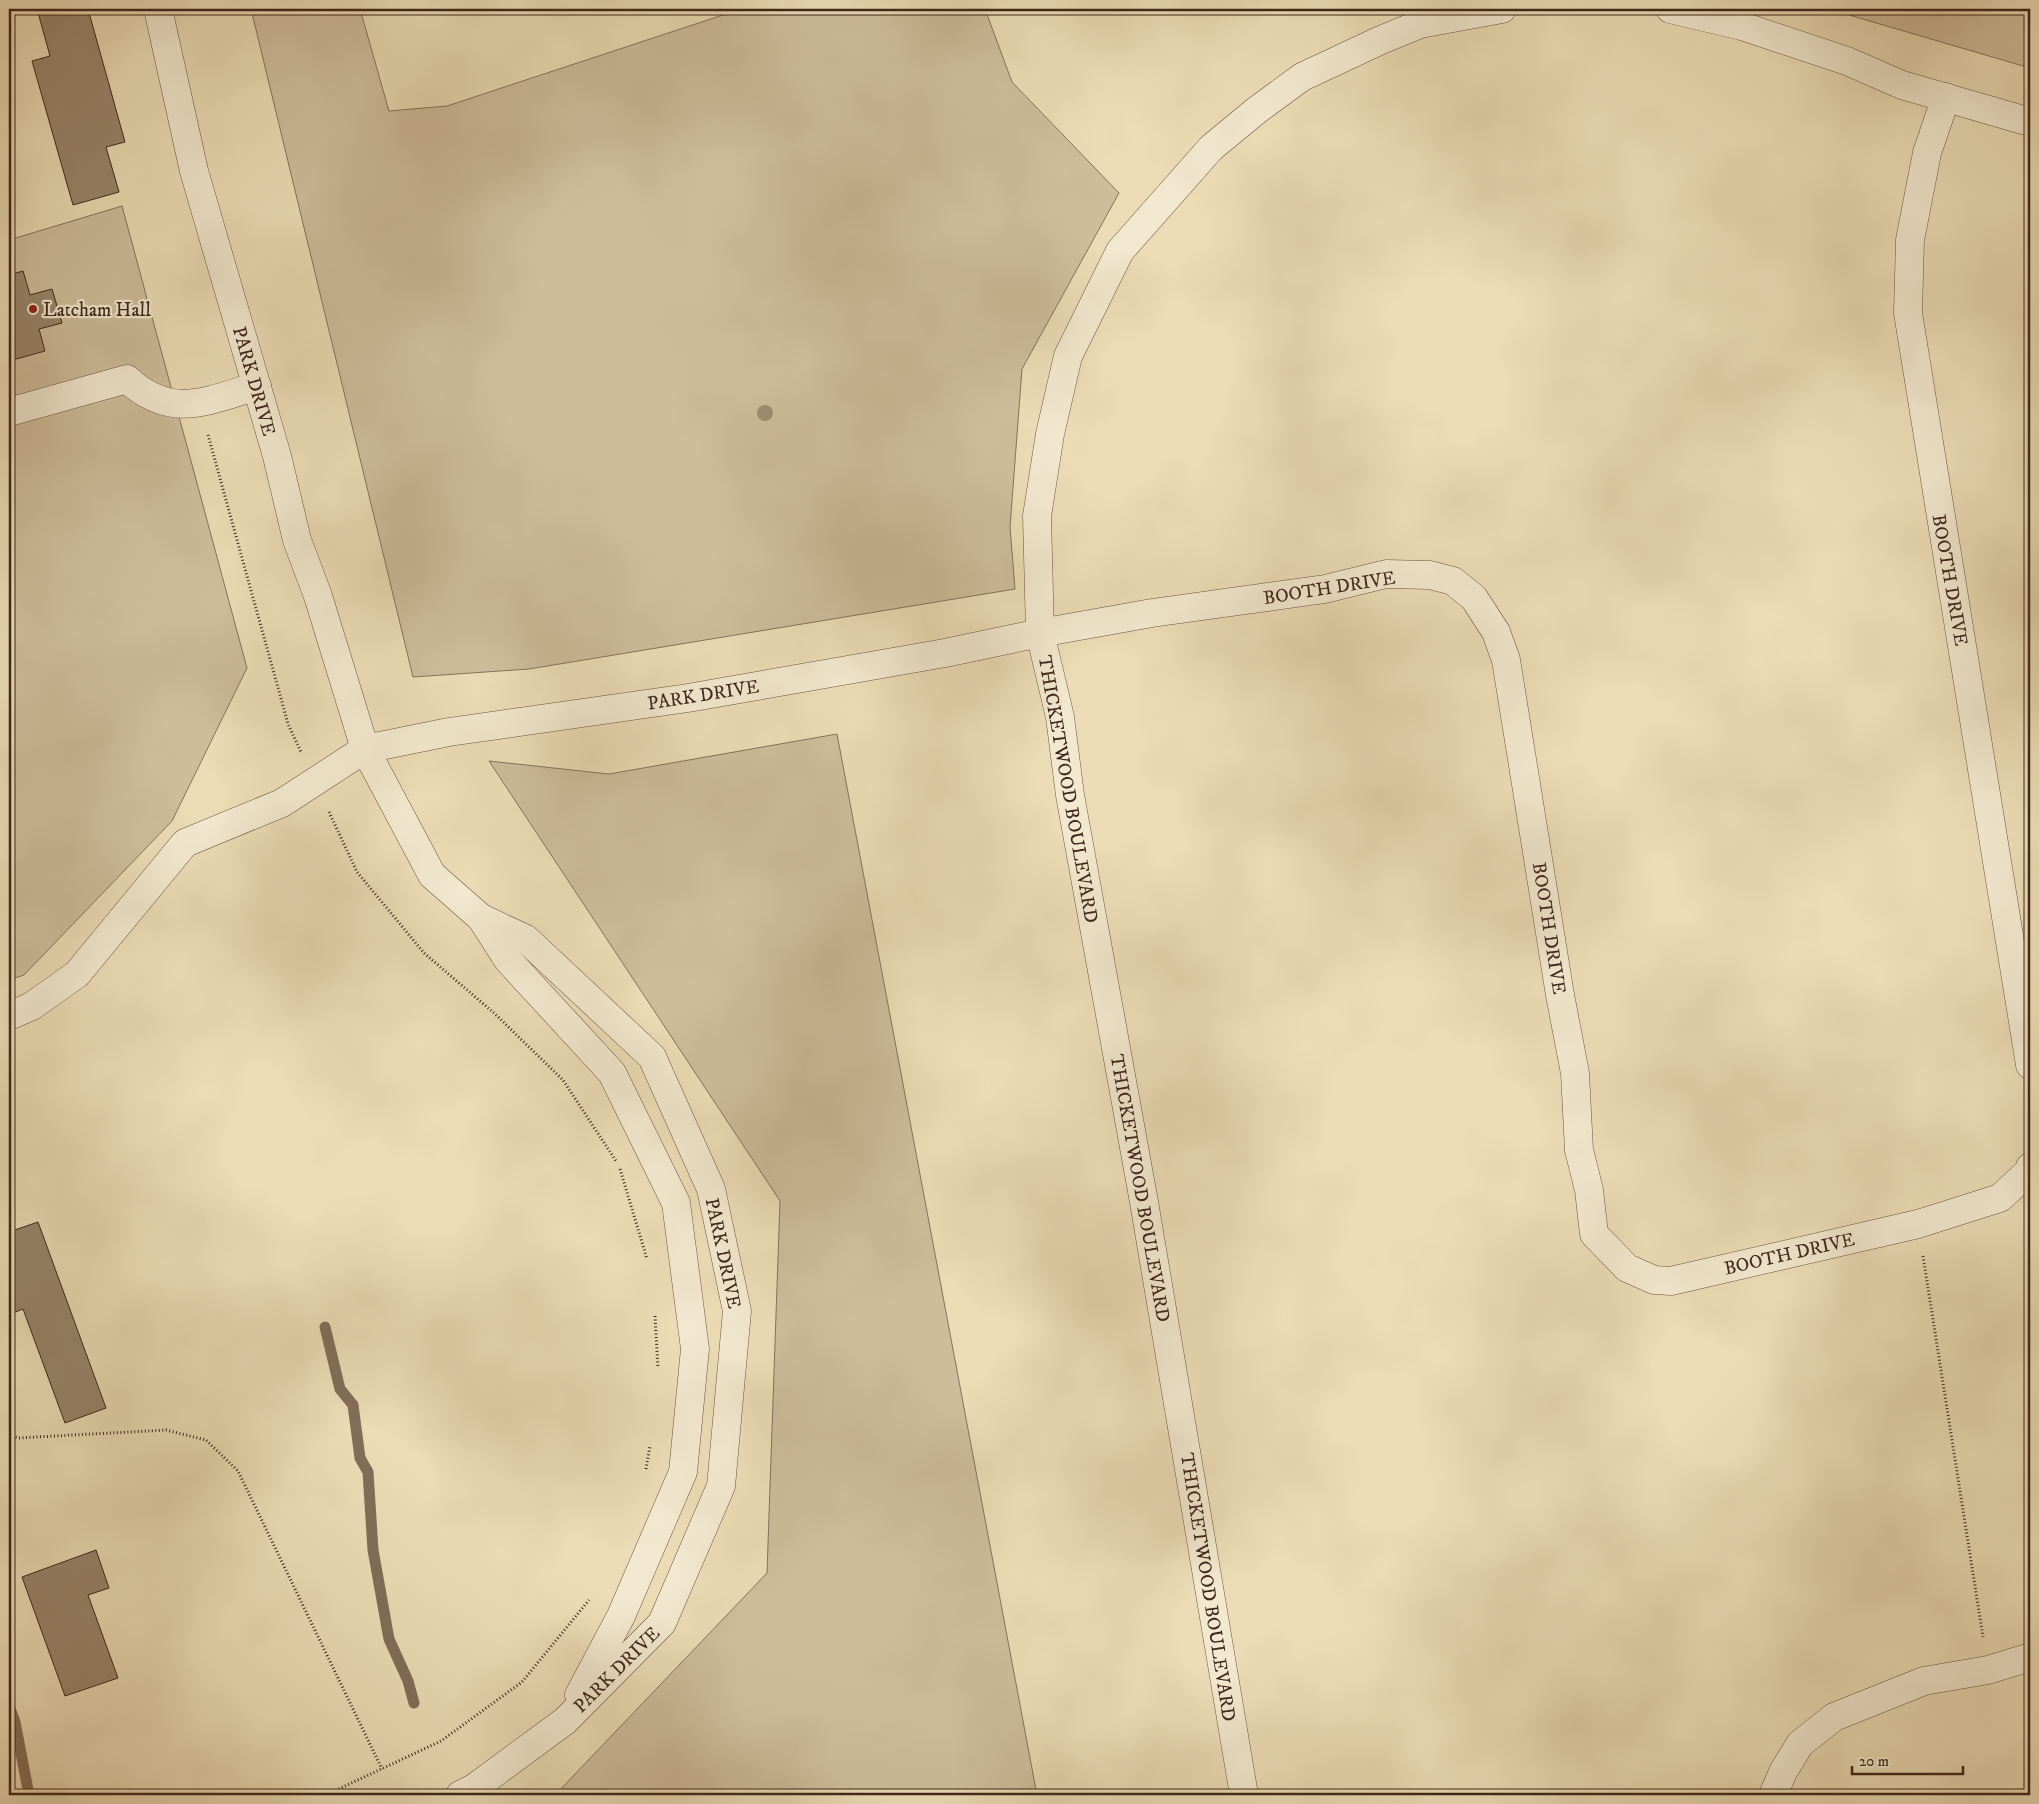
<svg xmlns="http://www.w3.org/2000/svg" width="2039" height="1804" font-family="'IM FELL DW Pica',serif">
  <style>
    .green { fill: #cebd9b; stroke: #86725c }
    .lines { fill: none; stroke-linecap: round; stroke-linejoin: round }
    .stream { stroke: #826e59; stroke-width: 11 }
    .building { fill: #98856c; stroke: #3e271c }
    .minor-casing { stroke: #695442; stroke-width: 29 }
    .path { stroke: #3e271c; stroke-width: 3; stroke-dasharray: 1 2.5; stroke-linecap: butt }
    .minor { stroke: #f2e8cf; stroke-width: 28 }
    .tree { fill: #a08d72 }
    .poi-dot { fill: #8f2418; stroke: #f2e8cf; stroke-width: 2 }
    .labels { text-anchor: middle; stroke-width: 4.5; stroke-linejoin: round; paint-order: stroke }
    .poi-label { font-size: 19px; fill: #3e271c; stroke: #f2e8cf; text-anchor: start }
    .street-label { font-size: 19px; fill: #3e271c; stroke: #f2e8cf }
  </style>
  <rect width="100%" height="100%" fill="#ebdcb5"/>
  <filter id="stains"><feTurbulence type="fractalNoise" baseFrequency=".004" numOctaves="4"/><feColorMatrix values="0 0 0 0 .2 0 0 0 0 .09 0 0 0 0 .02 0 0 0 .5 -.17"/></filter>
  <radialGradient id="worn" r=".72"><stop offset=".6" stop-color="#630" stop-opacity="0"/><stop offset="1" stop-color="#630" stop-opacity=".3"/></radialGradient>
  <g class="green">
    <polygon points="251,9 360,9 389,111 447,106 741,9 985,9 1012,82 1119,193 1022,369 1010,527 1015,589 529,669 413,677"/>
    <polygon points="1850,9 2030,9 2030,68 1849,15"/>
    <polygon points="122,206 247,668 172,821 24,975 9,980 9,240"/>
    <polygon points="837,734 1037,1795 555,1795 767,1573 780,1201 489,761 609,774"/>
  </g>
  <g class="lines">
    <g class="stream">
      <polyline points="325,1327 340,1389 353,1405 360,1458 368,1472 373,1550 389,1639 408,1681 414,1703"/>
      <polyline points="9,1706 15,1722 29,1795"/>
    </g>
  </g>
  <g class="building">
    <polygon points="37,9 88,9 125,142 106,147 119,192 73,205 32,61 50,56"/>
    <polygon points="23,271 30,295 52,289 62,323 39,329 45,351 9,361 9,275"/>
    <polygon points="38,1222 106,1408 65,1423 23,1309 13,1313 9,1300 9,1284 14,1282 9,1269 9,1232"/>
    <polygon points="96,1550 109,1588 88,1595 118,1678 65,1696 22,1577"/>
  </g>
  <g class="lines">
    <defs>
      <g id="minor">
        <polyline points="158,9 194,171 277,456 297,540 318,596 365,749 432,875 481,918 526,939 652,1057 711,1189 737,1311 721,1486 662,1623 565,1721 474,1788 460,1795"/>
        <polyline points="1670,9 1742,26 1847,61 1902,85 2030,122"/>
        <polyline points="1946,97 1927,153 1910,240 1908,313 2030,1065"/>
        <path d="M9 412 127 379C171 420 207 401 257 386"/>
        <polyline points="481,918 508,960 612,1073 676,1203 695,1349 683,1472 621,1616 579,1695"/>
        <polyline points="9,1016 32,1006 77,974 185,843 282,803 365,749 449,732 688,698 945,653 1040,633 1152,613 1325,589 1386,574 1430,575 1453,581 1474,598 1496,632 1506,660 1560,995 1575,1073 1579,1150 1589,1190 1594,1234 1627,1268 1654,1280 1671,1281 1918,1224 2000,1198 2029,1171 2030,1167"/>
        <polyline points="1244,1795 1144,1202 1070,795 1060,717 1040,633 1037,516 1050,434 1068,356 1120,251 1211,148 1257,110 1302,77 1381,40 1420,24 1502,9"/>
        <polyline points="1773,1795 1783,1772 1800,1744 1834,1717 1924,1681 1988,1670 2030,1657"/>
      </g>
    </defs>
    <use href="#minor" class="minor-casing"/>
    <g class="path">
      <polyline points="208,435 288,724 301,752"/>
      <polyline points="329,812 357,872 424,953 494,1013 563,1080 616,1161"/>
      <polyline points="620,1169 647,1259"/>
      <polyline points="1923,1256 1983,1637"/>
      <polyline points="655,1316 658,1368"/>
      <polyline points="9,1435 18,1438 166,1430 206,1440 238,1471 382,1769"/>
      <polyline points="646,1469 650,1446"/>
      <polyline points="326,1795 441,1741 522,1682 589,1600"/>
    </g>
    <use href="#minor" class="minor"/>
  </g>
  <circle class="tree" cx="765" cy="413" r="8"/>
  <circle class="poi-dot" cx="33" cy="309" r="5"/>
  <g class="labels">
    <g class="poi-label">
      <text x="43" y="316">Latcham Hall</text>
    </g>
    <g class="street-label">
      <text transform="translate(255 381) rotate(74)" y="7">PARK DRIVE</text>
      <text transform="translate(1951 580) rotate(80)" y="7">BOOTH DRIVE</text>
      <text transform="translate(1329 587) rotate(-9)" y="7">BOOTH DRIVE</text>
      <text transform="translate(703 694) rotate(-9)" y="7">PARK DRIVE</text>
      <text transform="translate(1069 789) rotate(80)" y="7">THICKETWOOD BOULEVARD</text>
      <text transform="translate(1550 928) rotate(81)" y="7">BOOTH DRIVE</text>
      <text transform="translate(1141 1188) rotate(80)" y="7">THICKETWOOD BOULEVARD</text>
      <text transform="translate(724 1253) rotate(78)" y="7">PARK DRIVE</text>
      <text transform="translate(1789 1253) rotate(-13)" y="7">BOOTH DRIVE</text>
      <text transform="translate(1209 1587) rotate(81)" y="7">THICKETWOOD BOULEVARD</text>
      <text transform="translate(616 1669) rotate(-45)" y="7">PARK DRIVE</text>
    </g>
  </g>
  <rect width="2039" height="1804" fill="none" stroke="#ebdcb5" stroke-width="30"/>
  <rect x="10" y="10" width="2019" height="1784" fill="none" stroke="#3e271c" stroke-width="2.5"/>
  <rect x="15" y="15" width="2009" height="1774" fill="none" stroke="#3e271c"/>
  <path d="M1852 1766v8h111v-8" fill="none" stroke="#3e271c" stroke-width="2.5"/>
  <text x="1859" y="1766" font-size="15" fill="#3e271c" stroke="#f2e8cf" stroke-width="4" paint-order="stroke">20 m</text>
  <rect width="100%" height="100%" filter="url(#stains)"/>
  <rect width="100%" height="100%" fill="url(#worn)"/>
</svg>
